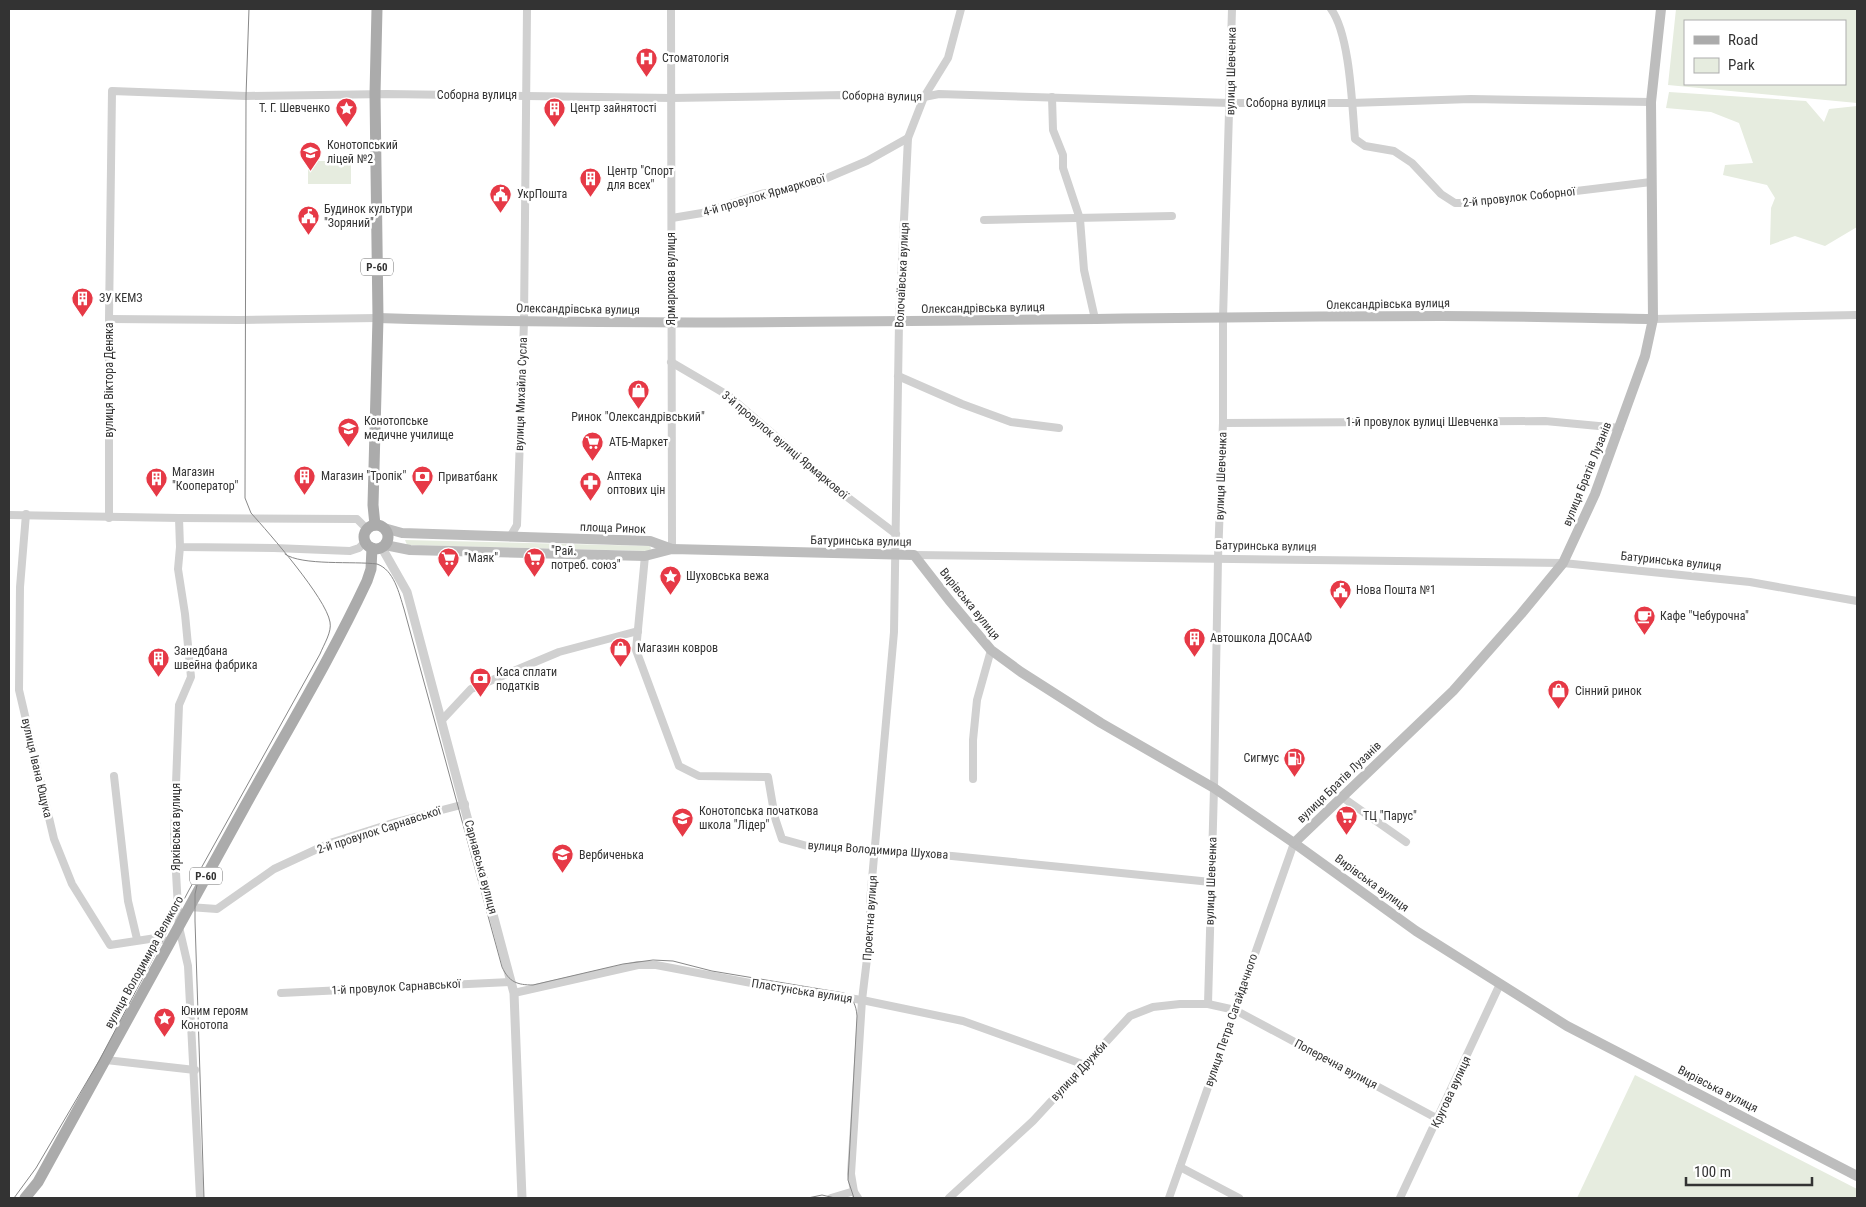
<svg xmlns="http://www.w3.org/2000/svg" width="1866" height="1207" font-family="'Roboto Condensed',sans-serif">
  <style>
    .green { fill: #e6ecdf; fill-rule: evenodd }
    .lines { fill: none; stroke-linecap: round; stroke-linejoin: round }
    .minor { stroke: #d0d0d0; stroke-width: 8 }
    .tertiary { stroke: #d0d0d0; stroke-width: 9 }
    .secondary { stroke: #bdbdbd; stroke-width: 10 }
    .primary { stroke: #ababab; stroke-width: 11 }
    .tram { stroke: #888; stroke-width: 1 }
    .labels { text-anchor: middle; stroke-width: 5; stroke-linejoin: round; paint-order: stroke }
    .shield { fill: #fff; stroke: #707070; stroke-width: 1 }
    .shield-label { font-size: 11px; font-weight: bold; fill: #333 }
    .poi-label { font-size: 12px; fill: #333; stroke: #fff; text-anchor: start }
    .street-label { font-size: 12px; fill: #333; stroke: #fff }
  </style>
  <rect width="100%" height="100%" fill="#fff"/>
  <g class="green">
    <path d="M1676 9H1857V103L1668 85ZM1685 21H1845V84H1685Z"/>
    <polygon points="1669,92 1806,101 1824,122 1829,109 1857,106 1857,227 1825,246 1795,236 1770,245 1771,208 1775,198 1767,185 1723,175 1725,165 1753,163 1739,123 1711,112 1666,108"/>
    <rect x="308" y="161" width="43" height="23"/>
    <polygon points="405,540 650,546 651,549 649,551 407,545"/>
    <polygon points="1635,1075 1857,1189 1857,1198 1577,1198"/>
  </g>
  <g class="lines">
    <g class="minor">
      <polyline points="671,9 672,549"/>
      <path d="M1331 9C1350 35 1352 105 1355 139L1365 146 1394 151 1412 163 1441 194 1455 203H1477L1651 182"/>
      <polyline points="1052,97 1053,130 1063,155 1063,168 1080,219 1084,270 1095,319"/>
      <polyline points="672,218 702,213 761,194 815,183 867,161 908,138"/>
      <polyline points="984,220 1172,216"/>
      <polyline points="109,319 240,320 378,318"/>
      <polyline points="1653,319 1857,315"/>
      <polyline points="671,362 729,396 838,490 896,534"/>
      <polyline points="898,376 962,404 1011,422 1059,428"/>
      <polyline points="1223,423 1545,421 1620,428"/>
      <polyline points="26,514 20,587 19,690 54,839 72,884 110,945 156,938 171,942"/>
      <polyline points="9,515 179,518 180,547 274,548 350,551 359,548 365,542"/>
      <polyline points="109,518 109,319 112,91 246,96 387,94 672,98 843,95 924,97 939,94 1230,103 1351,103 1471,99 1651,102"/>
      <polyline points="179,518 357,519 367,529"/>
      <polyline points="510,537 517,525 524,321 527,9"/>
      <polyline points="180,547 178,569 185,614 191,677 179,705 174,836 179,927 188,966 200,1198"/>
      <polyline points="914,555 1563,563 1750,582 1857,601"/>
      <polyline points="645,556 636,650 679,766 699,776 768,777 775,818 782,839 811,847 952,856 1211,882"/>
      <polyline points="442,720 471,689 559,652 638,631"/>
      <polyline points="114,776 128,901 137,939"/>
      <polyline points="973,779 973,740 977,700 991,650"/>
      <polyline points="1342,797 1406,842"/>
      <polyline points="189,907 217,909 274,869 330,843 396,822 465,804"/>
      <polyline points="281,993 511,982"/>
      <polyline points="514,993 638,965 656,965 772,987 862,1000 963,1021 1085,1065"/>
      <polyline points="1208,1004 1214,788 1218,558 1223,423 1223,318 1232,9"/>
      <polyline points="106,1060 195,1070"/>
      <polyline points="1180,1167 1239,1198"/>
      <polyline points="854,1192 851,1174 862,1000 870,934 870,902 894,632 899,322 908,138 924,97 948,58 961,9"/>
      <polyline points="831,1198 851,1192 854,1192 858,1198"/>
      <polyline points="949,1198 1033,1121 1130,1016 1153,1007 1180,1004 1208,1004 1235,1010 1438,1119"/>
      <polyline points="1169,1198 1294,843"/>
      <polyline points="1400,1198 1500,984"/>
    </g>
    <polyline class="tertiary" points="382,548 407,592 514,993 522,1198"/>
    <g class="secondary">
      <path d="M378 318C732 329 1087 316 1441 316 1512 316 1582 318 1653 319"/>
      <polyline points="384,528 402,533 650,541 672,549"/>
      <polyline points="385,545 410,550 645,556 672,549 914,555 949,600 991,650 1021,672 1101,723 1214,788 1294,843 1416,931 1567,1026 1857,1176"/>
      <polyline points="1294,843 1453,691 1521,614 1563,563 1595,494 1645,356 1653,319 1651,102 1661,9"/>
    </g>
    <g class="primary">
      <polyline points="375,525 373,505 378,318 375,94 377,9"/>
      <circle cx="376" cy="537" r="12"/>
      <path d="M25 1198 38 1182C107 1058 175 933 244 808 286 732 330 660 367 581L371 569 372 548"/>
    </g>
    <g class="tram">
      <path d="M285 554C301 566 355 561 377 564 394 570 399 593 404 609L502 967C509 982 517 985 533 985L623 964 653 960 673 961 712 971 844 993C853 999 856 1004 857 1016L848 1180 854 1198"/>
      <polyline points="198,881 195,894 195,921 204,1198"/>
      <path d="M14 1198 36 1168 99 1061 189 890 320 654C324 644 332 632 330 622 326 598 269 533 251 513L245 498 246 96 249 9"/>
      <polyline points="808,1198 822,1195 835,1198"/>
    </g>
  </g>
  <defs>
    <symbol id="hospital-pin" viewBox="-11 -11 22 30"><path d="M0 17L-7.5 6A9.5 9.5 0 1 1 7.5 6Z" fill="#e63946" stroke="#fff"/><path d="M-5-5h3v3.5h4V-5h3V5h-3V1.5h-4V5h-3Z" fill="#fff"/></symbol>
    <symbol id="sight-pin" viewBox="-11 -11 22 30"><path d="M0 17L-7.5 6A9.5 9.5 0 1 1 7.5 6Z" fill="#e63946" stroke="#fff"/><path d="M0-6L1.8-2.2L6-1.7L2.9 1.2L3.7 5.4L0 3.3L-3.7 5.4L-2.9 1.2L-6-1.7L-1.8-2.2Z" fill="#fff"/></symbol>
    <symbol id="building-pin" viewBox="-11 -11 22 30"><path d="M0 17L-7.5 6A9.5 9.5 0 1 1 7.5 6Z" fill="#e63946" stroke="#fff"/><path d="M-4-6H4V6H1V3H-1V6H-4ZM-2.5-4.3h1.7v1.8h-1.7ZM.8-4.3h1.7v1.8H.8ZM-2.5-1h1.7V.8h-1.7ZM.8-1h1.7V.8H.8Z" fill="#fff"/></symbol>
    <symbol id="school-pin" viewBox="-11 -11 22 30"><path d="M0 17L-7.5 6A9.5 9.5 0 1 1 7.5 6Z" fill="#e63946" stroke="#fff"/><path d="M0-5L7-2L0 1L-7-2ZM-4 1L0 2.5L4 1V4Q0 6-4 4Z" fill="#fff"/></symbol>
    <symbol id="civic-pin" viewBox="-11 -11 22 30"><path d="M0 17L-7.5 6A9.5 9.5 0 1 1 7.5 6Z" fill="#e63946" stroke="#fff"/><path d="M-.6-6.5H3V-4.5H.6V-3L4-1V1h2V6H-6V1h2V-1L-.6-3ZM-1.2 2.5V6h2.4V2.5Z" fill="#fff"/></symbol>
    <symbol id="shop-pin" viewBox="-11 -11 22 30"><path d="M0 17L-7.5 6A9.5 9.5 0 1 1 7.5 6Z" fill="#e63946" stroke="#fff"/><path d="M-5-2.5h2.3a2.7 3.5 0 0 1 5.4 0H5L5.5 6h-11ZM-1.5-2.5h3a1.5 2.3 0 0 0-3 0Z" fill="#fff"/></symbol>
    <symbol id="university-pin" viewBox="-11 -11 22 30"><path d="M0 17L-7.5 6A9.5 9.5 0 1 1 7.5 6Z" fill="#e63946" stroke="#fff"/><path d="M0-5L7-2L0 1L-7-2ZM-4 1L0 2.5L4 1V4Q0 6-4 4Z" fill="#fff"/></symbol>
    <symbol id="supermarket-pin" viewBox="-11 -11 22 30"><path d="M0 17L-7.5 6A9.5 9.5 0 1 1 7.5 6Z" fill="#e63946" stroke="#fff"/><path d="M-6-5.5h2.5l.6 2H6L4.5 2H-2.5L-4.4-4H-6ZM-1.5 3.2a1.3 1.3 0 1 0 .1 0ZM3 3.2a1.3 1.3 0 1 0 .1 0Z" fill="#fff"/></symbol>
    <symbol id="bank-pin" viewBox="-11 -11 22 30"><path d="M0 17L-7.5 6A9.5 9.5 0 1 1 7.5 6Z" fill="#e63946" stroke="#fff"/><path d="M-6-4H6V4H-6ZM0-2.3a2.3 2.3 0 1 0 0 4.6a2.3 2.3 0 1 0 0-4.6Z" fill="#fff"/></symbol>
    <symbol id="pharmacy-pin" viewBox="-11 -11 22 30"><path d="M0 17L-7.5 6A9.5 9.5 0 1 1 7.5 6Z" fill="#e63946" stroke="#fff"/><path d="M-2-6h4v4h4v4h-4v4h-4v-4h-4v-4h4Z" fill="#fff"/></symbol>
    <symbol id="cafe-pin" viewBox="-11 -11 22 30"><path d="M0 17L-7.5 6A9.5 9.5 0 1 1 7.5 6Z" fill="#e63946" stroke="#fff"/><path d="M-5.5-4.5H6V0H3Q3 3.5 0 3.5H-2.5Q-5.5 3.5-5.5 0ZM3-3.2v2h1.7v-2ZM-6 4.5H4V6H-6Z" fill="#fff"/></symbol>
    <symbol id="fuel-pin" viewBox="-11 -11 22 30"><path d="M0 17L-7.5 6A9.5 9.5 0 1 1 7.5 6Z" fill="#e63946" stroke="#fff"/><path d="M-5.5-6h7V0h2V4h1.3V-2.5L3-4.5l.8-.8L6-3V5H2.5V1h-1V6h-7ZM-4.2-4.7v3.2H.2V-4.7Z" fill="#fff"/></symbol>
  </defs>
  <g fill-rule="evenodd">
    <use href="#hospital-pin" x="634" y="46" width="25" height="34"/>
    <use href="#sight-pin" x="334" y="96" width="25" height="34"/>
    <use href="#building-pin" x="542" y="96" width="25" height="34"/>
    <use href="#school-pin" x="298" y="140" width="25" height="34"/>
    <use href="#building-pin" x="578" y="166" width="25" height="34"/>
    <use href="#civic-pin" x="488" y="182" width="25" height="34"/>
    <use href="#civic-pin" x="296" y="204" width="25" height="34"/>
    <use href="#building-pin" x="70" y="286" width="25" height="34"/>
    <use href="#shop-pin" x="626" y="378" width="25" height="34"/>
    <use href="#university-pin" x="336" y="416" width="25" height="34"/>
    <use href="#supermarket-pin" x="580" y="430" width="25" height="34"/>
    <use href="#building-pin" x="292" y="464" width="25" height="34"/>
    <use href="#bank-pin" x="410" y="464" width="25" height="34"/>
    <use href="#building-pin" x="144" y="466" width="25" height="34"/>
    <use href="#pharmacy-pin" x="578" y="470" width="25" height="34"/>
    <use href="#supermarket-pin" x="436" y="546" width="25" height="34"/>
    <use href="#supermarket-pin" x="522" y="546" width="25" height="34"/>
    <use href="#sight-pin" x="658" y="564" width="25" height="34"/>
    <use href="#civic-pin" x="1328" y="578" width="25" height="34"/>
    <use href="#cafe-pin" x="1632" y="604" width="25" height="34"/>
    <use href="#building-pin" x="1182" y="626" width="25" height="34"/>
    <use href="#shop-pin" x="608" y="636" width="25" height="34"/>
    <use href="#building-pin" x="146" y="646" width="25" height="34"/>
    <use href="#bank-pin" x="468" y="666" width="25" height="34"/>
    <use href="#shop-pin" x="1546" y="678" width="25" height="34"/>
    <use href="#fuel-pin" x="1282" y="746" width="25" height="34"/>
    <use href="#supermarket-pin" x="1334" y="804" width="25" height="34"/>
    <use href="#school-pin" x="670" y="806" width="25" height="34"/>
    <use href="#school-pin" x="550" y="842" width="25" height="34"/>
    <use href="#sight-pin" x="152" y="1006" width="25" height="34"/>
  </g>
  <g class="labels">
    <g class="shield">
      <rect x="361" y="258.5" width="32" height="17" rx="4"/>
      <rect x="190" y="867.5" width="32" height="17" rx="4"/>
    </g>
    <g class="shield-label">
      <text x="377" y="271">Р-60</text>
      <text x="206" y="880">Р-60</text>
    </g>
    <g class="poi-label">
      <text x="662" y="62">Стоматологія</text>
      <text x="330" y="112" text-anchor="end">Т. Г. Шевченко</text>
      <text x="570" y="112">Центр зайнятості</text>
      <text x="327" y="149">Конотопський<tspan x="327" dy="14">ліцей №2</tspan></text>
      <text x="607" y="175">Центр "Спорт<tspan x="607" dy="14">для всех"</tspan></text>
      <text x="517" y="198">УкрПошта</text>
      <text x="324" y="213">Будинок культури<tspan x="324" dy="14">"Зоряний"</tspan></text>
      <text x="99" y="302">ЗУ КЕМЗ</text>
      <text x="638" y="421" text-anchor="middle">Ринок "Олександрівський"</text>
      <text x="364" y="425">Конотопське<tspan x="364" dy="14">медичне училище</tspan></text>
      <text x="609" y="446">АТБ-Маркет</text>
      <text x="172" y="476">Магазин<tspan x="172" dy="14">"Кооператор"</tspan></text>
      <text x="321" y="480">Магазин "Тропік"</text>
      <text x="607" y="480">Аптека<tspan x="607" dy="14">оптових цін</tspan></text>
      <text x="438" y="481">Приватбанк</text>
      <text x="551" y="555">"Рай.<tspan x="551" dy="14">потреб. союз"</tspan></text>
      <text x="464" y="562">"Маяк"</text>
      <text x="686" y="580">Шуховська вежа</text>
      <text x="1356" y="594">Нова Пошта №1</text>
      <text x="1660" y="620">Кафе "Чебурочна"</text>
      <text x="1210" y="642">Автошкола ДОСААФ</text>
      <text x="637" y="652">Магазин ковров</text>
      <text x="174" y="655">Занедбана<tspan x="174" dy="14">швейна фабрика</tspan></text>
      <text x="496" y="676">Каса сплати<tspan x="496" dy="14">податків</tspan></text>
      <text x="1575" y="695">Сінний ринок</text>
      <text x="1279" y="762" text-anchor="end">Сигмус</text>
      <text x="699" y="815">Конотопська початкова<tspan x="699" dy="14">школа "Лідер"</tspan></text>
      <text x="1363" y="820">ТЦ "Парус"</text>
      <text x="579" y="859">Вербиченька</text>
      <text x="181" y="1015">Юним героям<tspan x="181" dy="14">Конотопа</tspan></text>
    </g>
    <g class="street-label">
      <text transform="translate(1231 71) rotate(-89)" y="4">вулиця Шевченка</text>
      <text x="477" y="99">Соборна вулиця</text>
      <text transform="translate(882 96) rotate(1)" y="4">Соборна вулиця</text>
      <text x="1286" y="107">Соборна вулиця</text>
      <text transform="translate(764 195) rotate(-16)" y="4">4-й провулок Ярмаркової</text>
      <text transform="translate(1519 197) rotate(-6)" y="4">2-й провулок Соборної</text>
      <text transform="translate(902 275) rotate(-87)" y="4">Волочаївська вулиця</text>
      <text transform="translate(671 279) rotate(-90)" y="4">Ярмаркова вулиця</text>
      <text transform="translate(1388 304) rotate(-1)" y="4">Олександрівська вулиця</text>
      <text transform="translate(983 308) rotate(-1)" y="4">Олександрівська вулиця</text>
      <text transform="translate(578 309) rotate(1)" y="4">Олександрівська вулиця</text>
      <text transform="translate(109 380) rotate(-90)" y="4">вулиця Віктора Деняка</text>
      <text transform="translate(521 394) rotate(-88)" y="4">вулиця Михайла Сусла</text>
      <text x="1422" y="426">1-й провулок вулиці Шевченка</text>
      <text transform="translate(785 445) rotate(40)" y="4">3-й провулок вулиці Ярмаркової</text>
      <text transform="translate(1587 474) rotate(-68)" y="4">вулиця Братів Лузанів</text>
      <text transform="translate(1221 476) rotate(-88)" y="4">вулиця Шевченка</text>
      <text transform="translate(613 528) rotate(2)" y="4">площа Ринок</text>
      <text transform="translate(861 541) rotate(1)" y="4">Батуринська вулиця</text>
      <text transform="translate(1266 546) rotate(1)" y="4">Батуринська вулиця</text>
      <text transform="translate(1671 561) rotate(6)" y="4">Батуринська вулиця</text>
      <text transform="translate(970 604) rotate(51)" y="4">Вирівська вулиця</text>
      <text transform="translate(37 768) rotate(77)" y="4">вулиця Івана Ющука</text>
      <text transform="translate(1339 782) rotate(-44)" y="4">вулиця Братів Лузанів</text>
      <text transform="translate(176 827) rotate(-90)" y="4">Ярківська вулиця</text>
      <text transform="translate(379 830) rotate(-18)" y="4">2-й провулок Сарнавської</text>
      <text transform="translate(878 850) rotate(4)" y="4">вулиця Володимира Шухова</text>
      <text transform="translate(481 867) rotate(75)" y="4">Сарнавська вулиця</text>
      <text transform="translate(1211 881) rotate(-88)" y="4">вулиця Шевченка</text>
      <text transform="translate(1372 883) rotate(36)" y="4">Вирівська вулиця</text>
      <text transform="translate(870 918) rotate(-86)" y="4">Проектна вулиця</text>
      <text transform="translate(144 962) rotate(-61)" y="4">вулиця Володимира Великого</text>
      <text transform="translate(396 987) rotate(-3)" y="4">1-й провулок Сарнавської</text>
      <text transform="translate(802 991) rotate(9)" y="4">Пластунська вулиця</text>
      <text transform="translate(1231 1020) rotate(-71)" y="4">вулиця Петра Сагайдачного</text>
      <text transform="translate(1336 1064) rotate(28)" y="4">Поперечна вулиця</text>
      <text transform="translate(1079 1071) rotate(-47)" y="4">вулиця Дружби</text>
      <text transform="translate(1718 1089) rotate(27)" y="4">Вирівська вулиця</text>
      <text transform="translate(1451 1092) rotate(-65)" y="4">Кругова вулиця</text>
    </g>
  </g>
  <rect width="1866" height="1207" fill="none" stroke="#333333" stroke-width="20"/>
  <rect x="1684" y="20" width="162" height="65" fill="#ffffff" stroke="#adadad"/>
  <rect x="1694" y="36" width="25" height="8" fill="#ababab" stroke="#adadad"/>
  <text x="1728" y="45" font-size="15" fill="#333333">Road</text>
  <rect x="1694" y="58" width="25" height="15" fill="#e6ecdf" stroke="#adadad"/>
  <text x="1728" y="70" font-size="15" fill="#333333">Park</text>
  <path d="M1686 1177v8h126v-8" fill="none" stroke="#333333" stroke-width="2.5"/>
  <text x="1694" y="1177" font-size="15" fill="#333333" stroke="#ffffff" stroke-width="4" paint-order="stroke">100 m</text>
</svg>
